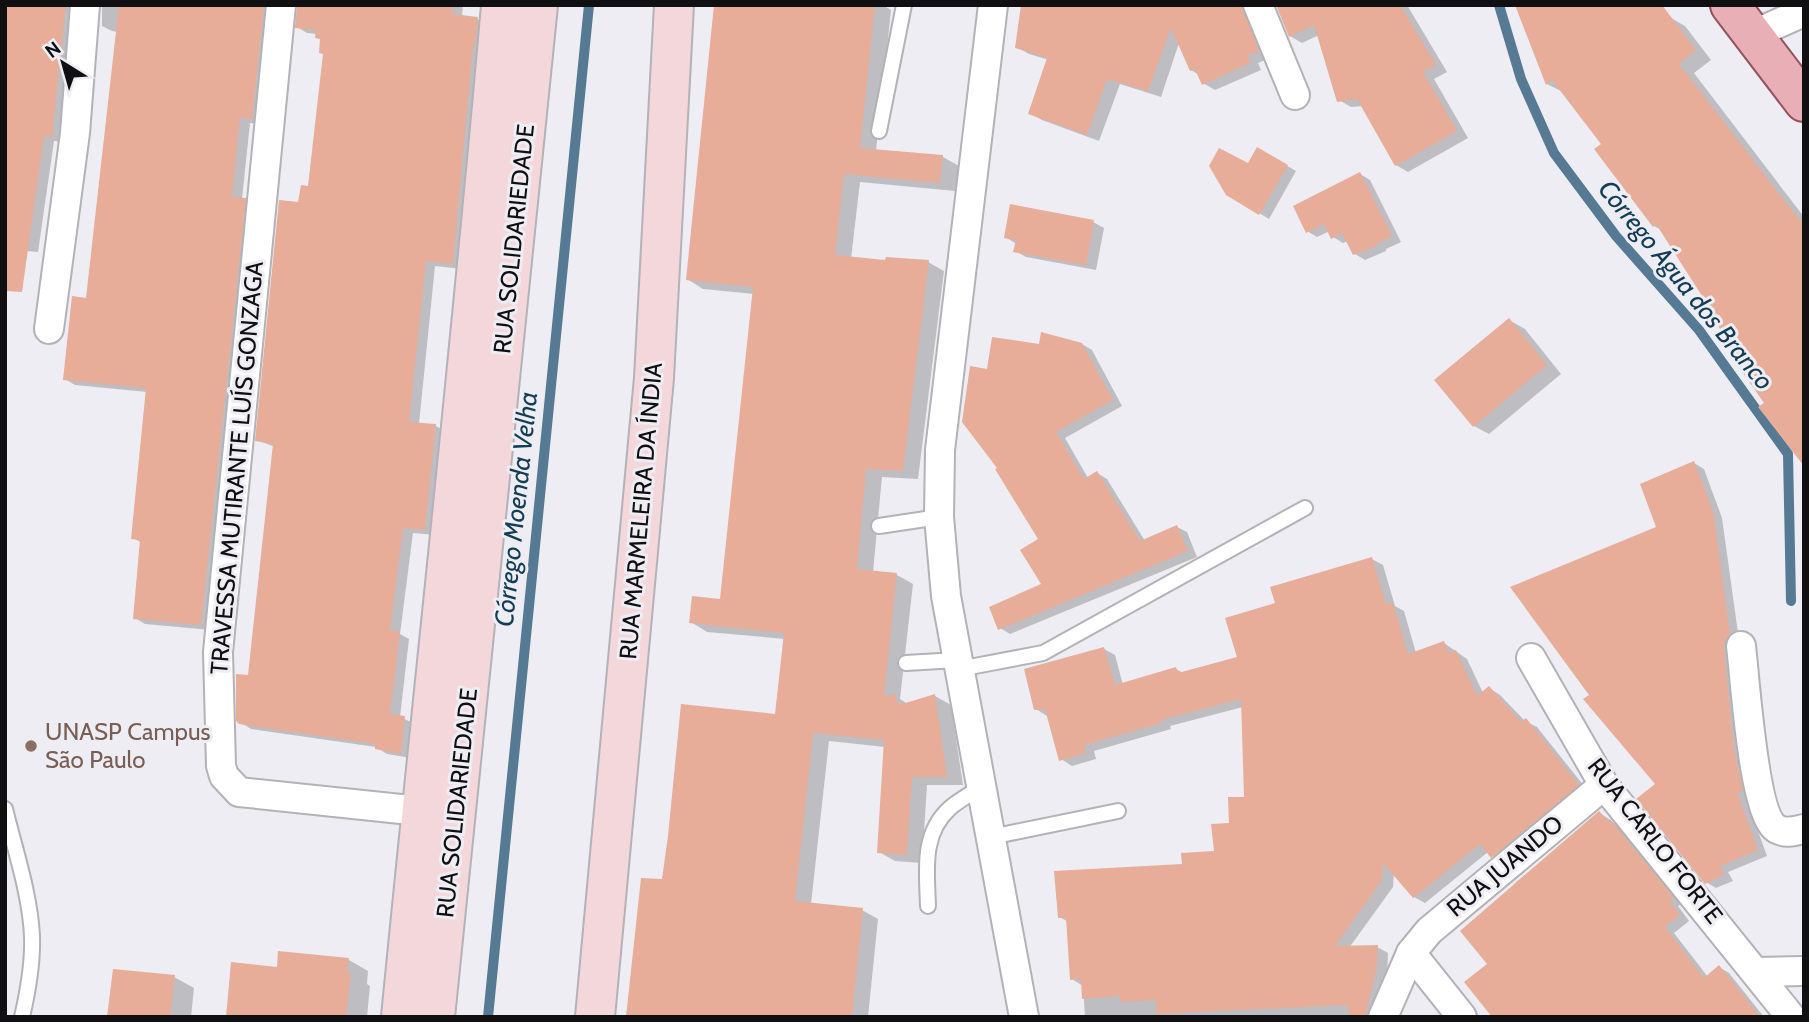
<svg xmlns="http://www.w3.org/2000/svg" width="1809" height="1022" font-family="Cabin,sans-serif">
  <style>
    .shadow { fill: #0003 }
    .lines { fill: none; stroke-linecap: round; stroke-linejoin: round }
    .stream { stroke: #567a93; stroke-width: 10 }
    .building { fill: #e7ad98 }
    .lane-casing { stroke: #b2b2b7; stroke-width: 18 }
    .street-casing { stroke: #b2b2b7; stroke-width: 32 }
    .secondary-casing { stroke: #b2b2b7; stroke-width: 42 }
    .primary-casing { stroke: #94545d; stroke-width: 42 }
    .lane { stroke: #fff; stroke-width: 14 }
    .street { stroke: #fff; stroke-width: 28 }
    .secondary { stroke: #f4d7db; stroke-width: 38 }
    .primary { stroke: #e9afb6; stroke-width: 38 }
    .education-dot { fill: #8d6e63; stroke: #ededf3; stroke-width: 2.5 }
    .labels { text-anchor: middle; stroke-width: 6; stroke-linejoin: round; paint-order: stroke }
    .street-label { font-size: 24px; fill: #101012; stroke: #ededf3 }
    .education-label { font-size: 24px; fill: #785e54; stroke: #ededf3; text-anchor: start }
    .water-label { font-size: 26px; font-style: italic; fill: #123d55; stroke: #ededf3 }
  </style>
  <rect width="100%" height="100%" fill="#ededf3"/>
  <g class="shadow">
    <polygon points="5,5 80,5 62,142 54,141 38,252 5,249"/>
    <polygon points="102,5 276,5 262,124 250,123 242,199 255,205 211,630 145,624 135,618 142,543 133,538 147,392 75,385 65,379 88,300 118,32 112,31 102,26"/>
    <polygon points="299,5 463,5 462,17 477,19 487,25 463,269 435,266 419,424 436,426 446,432 435,535 413,533 400,634 409,639 400,717 415,724 411,758 387,754 376,747 251,729 240,722 249,677 275,447 257,440 300,204 309,188 325,55 322,40 317,37 317,34 307,33 297,27"/>
    <polygon points="716,5 883,5 891,10 876,151 943,157 959,166 955,191 860,182 851,259 928,262 944,271 918,479 882,477 873,572 897,575 913,584 900,699 908,704 935,696 951,705 963,785 927,785 922,863 895,861 879,852 885,747 829,741 811,904 862,910 878,919 868,1017 628,1017 663,881 777,716 785,639 707,632 691,622 721,601 754,294 703,289 687,279"/>
    <polygon points="1023,5 1255,5 1270,58 1258,63 1261,70 1215,90 1203,83 1199,75 1191,70 1179,43 1161,97 1120,84 1099,141 1042,120 1030,113 1049,60 1029,54 1017,47"/>
    <polygon points="1278,5 1407,5 1447,72 1434,79 1468,138 1408,172 1396,165 1363,106 1351,107 1339,100 1319,35 1302,43 1290,36"/>
    <polygon points="1517,5 1669,17 1685,26 1711,60 1694,73 1804,217 1804,460 1663,231 1654,226 1597,149 1603,144 1563,92 1547,84"/>
    <polygon points="1258,149 1296,171 1269,219 1228,194"/>
    <polygon points="1360,174 1370,180 1401,242 1386,249 1386,251 1365,260 1355,254 1348,241 1343,243 1333,237 1330,231 1317,237 1307,231"/>
    <polygon points="1093,222 1104,228 1096,270 1026,257 1015,251 1015,243 1005,237"/>
    <polygon points="1509,320 1525,329 1561,374 1489,434 1474,426"/>
    <polygon points="1082,344 1092,350 1122,406 1065,438 1088,478 1097,473 1107,479 1145,541 1177,527 1187,532 1197,557 1010,634 1000,628 1043,585 1040,540 989,371 1040,346"/>
    <polygon points="1694,463 1704,469 1722,518 1739,640 1752,796 1746,798 1767,856 1728,872 1733,881 1716,888 1706,882 1657,784 1591,695 1658,528"/>
    <polygon points="1372,559 1383,565 1395,606 1404,611 1416,653 1444,643 1467,659 1483,693 1489,688 1500,695 1525,721 1537,727 1588,791 1503,863 1488,852 1425,903 1414,897 1394,872 1393,887 1349,948 1377,947 1388,953 1387,977 1377,1017 1085,1017 1083,986 1072,979 1068,922 1060,917 1216,853 1246,799 1243,707 1170,726 1171,729 1094,751 1096,759 1072,766 1061,759 1047,716 1036,709 1104,649 1115,655 1123,685 1176,669 1183,673 1240,658 1277,604"/>
    <polygon points="1600,813 1620,827 1682,904 1678,906 1689,921 1674,933 1708,977 1719,967 1729,973 1764,1017 1494,1017 1489,965 1516,886 1514,884"/>
    <polygon points="349,960 368,971 367,984 370,986 367,1017 228,1017"/>
    <polygon points="174,977 194,988 191,1017 109,1017"/>
  </g>
  <g class="lines">
    <g class="stream">
      <polyline points="1499,5 1521,79 1554,153 1616,236 1699,330 1788,454 1791,601"/>
      <polyline points="488,1017 589,5"/>
    </g>
  </g>
  <g class="building">
    <polygon points="5,5 66,5 52,137 44,136 22,292 5,291"/>
    <polygon points="119,5 264,5 252,119 240,118 232,197 246,198 201,625 133,619 140,540 131,539 146,388 63,380 72,296 86,298"/>
    <polygon points="297,5 453,5 452,14 478,17 475,45 473,45 453,264 426,261 409,422 436,424 425,530 403,528 390,630 400,632 390,714 405,716 401,754 375,749 375,744 239,724 236,721 236,674 248,675 273,444 255,441 279,200 298,202 301,185 308,186 323,54 319,53 320,39 315,38 316,30 295,28"/>
    <polygon points="714,5 875,5 860,148 943,155 940,183 844,174 835,255 885,260 886,257 929,260 903,471 866,469 857,569 897,573 884,696 895,694 899,705 935,694 947,777 912,777 907,855 877,853 884,740 813,733 795,901 863,908 852,1017 626,1017 641,878 662,879 668,836 681,704 775,714 784,633 689,623 692,596 720,599 753,287 686,280"/>
    <polygon points="1021,5 1242,5 1259,51 1247,56 1250,63 1202,85 1195,69 1190,71 1171,28 1148,91 1107,79 1087,135 1028,114 1047,58 1015,48"/>
    <polygon points="1276,5 1400,5 1436,65 1423,72 1457,131 1395,166 1357,99 1337,102 1314,25 1289,37"/>
    <polygon points="1515,5 1662,5 1696,50 1679,64 1804,226 1804,466 1758,407 1764,403 1736,363 1711,310 1656,224 1653,227 1594,149 1601,144 1552,80 1546,85"/>
    <polygon points="1257,147 1288,165 1259,215 1226,195 1209,166 1219,148 1248,163"/>
    <polygon points="1360,172 1392,236 1376,244 1377,246 1353,255 1342,233 1331,239 1324,224 1306,233 1293,206"/>
    <polygon points="1010,204 1094,220 1086,265 1013,252 1016,240 1004,238"/>
    <polygon points="1509,318 1547,365 1473,427 1434,380"/>
    <polygon points="1041,332 1082,343 1113,400 1056,432 1084,479 1097,471 1140,541 1177,525 1188,551 998,630 989,607 1041,584 1020,550 1038,539 995,469 997,468 962,422 970,366 987,369 992,337 1039,344"/>
    <polygon points="1694,461 1713,511 1730,634 1726,640 1724,648 1734,749 1743,791 1737,792 1758,850 1720,866 1724,875 1705,884 1636,799 1655,784 1583,699 1589,695 1510,587 1656,527 1640,484"/>
    <polygon points="1372,557 1386,605 1393,603 1408,654 1444,641 1449,653 1456,650 1477,696 1489,686 1521,722 1526,718 1579,785 1491,858 1480,844 1413,898 1383,863 1382,880 1335,946 1378,945 1376,971 1365,1017 1350,1017 1347,1005 1156,1014 1156,1000 1120,1002 1120,996 1082,999 1081,979 1070,980 1066,918 1058,918 1054,871 1182,864 1181,853 1214,851 1211,824 1229,823 1228,797 1244,797 1241,699 1160,720 1161,723 1084,745 1086,753 1059,761 1045,709 1034,710 1024,669 1104,647 1115,685 1176,667 1178,673 1237,657 1225,618 1275,603 1270,587"/>
    <polygon points="1599,811 1608,821 1610,819 1674,898 1669,900 1680,915 1665,927 1704,978 1719,965 1760,1017 1492,1017 1464,982 1487,964 1460,931"/>
    <polygon points="278,951 349,958 347,973 351,973 346,1017 226,1017 231,962 277,967"/>
    <polygon points="113,969 175,975 170,1017 107,1017"/>
  </g>
  <g class="lines">
    <defs>
      <g id="lane">
        <polyline points="879,131 904,5"/>
        <polyline points="879,526 939,517"/>
        <polyline points="906,663 957,660"/>
        <polyline points="959,669 1043,653 1305,508"/>
        <path d="M5 809C15 850 30 894 32 936 33 963 28 991 22 1017"/>
        <polyline points="991,837 1118,811"/>
        <path d="M928 906C927 871 921 834 950 808 959 800 971 794 981 787"/>
      </g>
      <g id="street">
        <polyline points="281,5 218,652 221,766 224,776 239,792 439,813"/>
        <polyline points="993,5 940,450 939,517 946,596 1024,1017"/>
        <polyline points="1258,5 1295,95"/>
        <polyline points="1752,35 1804,12"/>
        <polyline points="49,329 75,133 85,5"/>
        <path d="M1741 646C1745 677 1753 815 1777 829 1786 834 1795 831 1804 829"/>
        <polyline points="1531,658 1604,785 1791,1017"/>
        <polyline points="1411,953 1462,1017"/>
        <polyline points="1757,972 1804,971"/>
        <polyline points="1383,1017 1411,953 1429,931 1604,785"/>
      </g>
      <g id="secondary">
        <path d="M401 1017C434 680 472 343 501 5"/>
        <polyline points="435,1017 538,5"/>
        <polyline points="595,1017 654,378 674,5"/>
      </g>
      <polyline id="primary" points="1730,5 1804,102"/>
    </defs>
    <use href="#lane" class="lane-casing"/>
    <use href="#street" class="street-casing"/>
    <use href="#secondary" class="secondary-casing"/>
    <use href="#primary" class="primary-casing"/>
    <use href="#lane" class="lane"/>
    <use href="#street" class="street"/>
    <use href="#secondary" class="secondary"/>
    <use href="#primary" class="primary"/>
  </g>
  <circle class="education-dot" cx="31" cy="746" r="7"/>
  <g class="labels">
    <g class="street-label">
      <text transform="translate(514 239) rotate(-84)" y="8">RUA SOLIDARIEDADE</text>
      <text transform="translate(237 468) rotate(-85)" y="8">TRAVESSA MUTIRANTE LUÍS GONZAGA</text>
      <text transform="translate(641 511) rotate(-85)" y="8">RUA MARMELEIRA DA ÍNDIA</text>
      <text transform="translate(457 803) rotate(-84)" y="8">RUA SOLIDARIEDADE</text>
      <text transform="translate(1655 841) rotate(52)" y="8">RUA CARLO FORTE</text>
      <text transform="translate(1505 866) rotate(-40)" y="8">RUA JUANDO</text>
    </g>
    <g class="education-label">
      <text x="45" y="740">UNASP Campus<tspan x="45" dy="28">São Paulo</tspan></text>
    </g>
    <g class="water-label">
      <text transform="translate(1686 285) rotate(51)" y="9">Córrego Água dos Branco</text>
      <text transform="translate(516 509) rotate(-84)" y="9">Córrego Moenda Velha</text>
    </g>
  </g>
  <rect width="1809" height="1022" fill="none" stroke="#101012" stroke-width="14"/>
  <g transform="translate(63 63) rotate(323)" stroke="#ededf3" stroke-width="5" paint-order="stroke">
  <path d="M0-5L12 26L0 18L-12 26Z" fill="#101012"/>
  <text y="-10" font-size="19" font-weight="bold" text-anchor="middle" fill="#101012">N</text>
  </g>
</svg>
